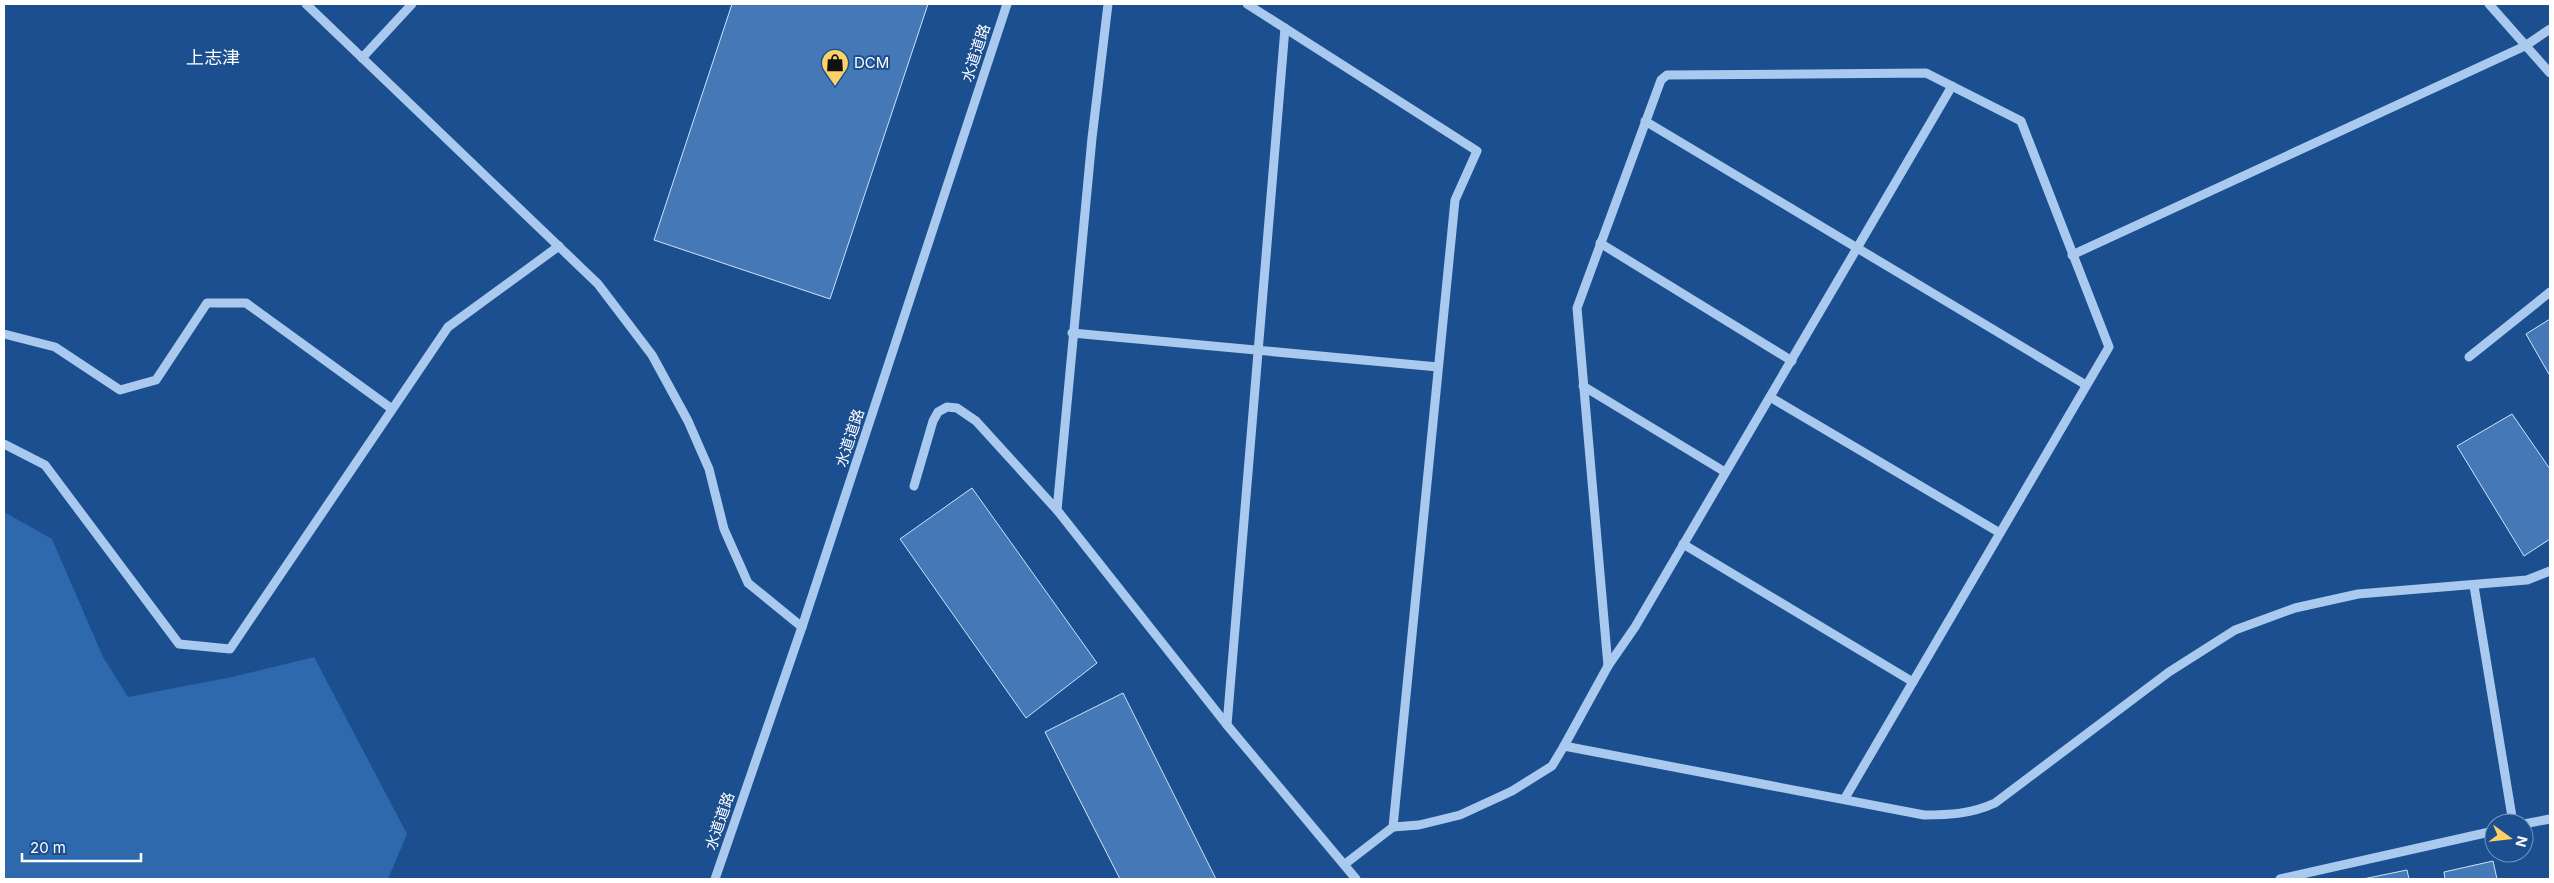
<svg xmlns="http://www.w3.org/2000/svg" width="2554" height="883" font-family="Inter,'Noto Sans JP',sans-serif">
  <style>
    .green { fill: #2e69ad }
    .building { fill: #4478b7; stroke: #cfe3fa }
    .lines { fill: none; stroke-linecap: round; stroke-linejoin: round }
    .minor { stroke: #a9c9ee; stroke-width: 9 }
    .labels { text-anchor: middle; stroke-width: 4; stroke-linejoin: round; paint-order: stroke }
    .street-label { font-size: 15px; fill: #fff; stroke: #1b4f8f }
    .poi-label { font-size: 15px; fill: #fff; stroke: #1b4f8f; text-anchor: start }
    .quarter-label { font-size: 18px; fill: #fff; stroke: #1b4f8f }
  </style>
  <rect width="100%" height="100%" fill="#1b4f8f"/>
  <polygon class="green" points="4,512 52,539 103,657 128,697 232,677 314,657 407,834 388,879 4,879"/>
  <g class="building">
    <polygon points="732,4 928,4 830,299 654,240"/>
    <polygon points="2550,319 2550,376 2526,334"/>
    <polygon points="2512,414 2550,469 2550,539 2524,556 2457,446"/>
    <polygon points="972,488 1097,663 1026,718 900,539"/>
    <polygon points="1123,693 1216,879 1120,879 1045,732"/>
    <polygon points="2493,861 2497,879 2445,879 2444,872"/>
    <polygon points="2407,870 2409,879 2363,879"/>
  </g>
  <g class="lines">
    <g class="minor">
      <polyline points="306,4 598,284 652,355 688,421 709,469 724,529 748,583 802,627"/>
      <polyline points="1247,4 1477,151 1455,200 1393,827 1345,864"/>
      <polyline points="2489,4 2550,73"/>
      <polyline points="362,58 412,4"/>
      <polyline points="1645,121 2086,385"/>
      <polyline points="1600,243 1792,361"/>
      <polyline points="2072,255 2525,46 2550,29"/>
      <polyline points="1072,333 1438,367"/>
      <polyline points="4,334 55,347 120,390 156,380 207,303 246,303 392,409"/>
      <polyline points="2469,357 2550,292"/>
      <polyline points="1583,386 1725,472"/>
      <polyline points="1770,397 2000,533"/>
      <polyline points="4,444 45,465 179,644 230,649 448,327 559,246"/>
      <polyline points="914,486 933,421 938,412 947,407 957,408 976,421 1057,510 1227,725 1356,879"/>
      <polyline points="1057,510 1092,138 1108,4"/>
      <polyline points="1683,544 1913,682"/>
      <polyline points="2474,586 2513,823"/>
      <polyline points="1608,666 1577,308 1661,80 1667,75 1926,73 2021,121 2109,347 1845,798"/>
      <polyline points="1227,725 1285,28"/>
      <polyline points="1564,746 1608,666 1635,627 1952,86"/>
      <polyline points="2524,824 2550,819"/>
      <path d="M1393 827 1419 825 1460 815 1512 791 1552 766 1564 746 1924 815C1949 815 1971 814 1995 803L2169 672 2235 630 2295 608 2358 594 2527 580 2550 571"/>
      <polyline points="715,879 802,627 1007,4"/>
      <polyline points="2280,879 2494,831"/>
    </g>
  </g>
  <defs>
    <symbol id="shop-pin" viewBox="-11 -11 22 30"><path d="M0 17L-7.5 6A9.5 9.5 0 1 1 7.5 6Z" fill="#ffd166" stroke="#1b4f8f"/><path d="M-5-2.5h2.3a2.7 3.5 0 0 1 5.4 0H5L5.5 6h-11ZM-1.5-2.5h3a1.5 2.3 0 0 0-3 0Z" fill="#111"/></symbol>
  </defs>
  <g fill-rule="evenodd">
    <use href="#shop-pin" x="819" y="47" width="32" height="43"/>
  </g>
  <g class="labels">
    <g class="street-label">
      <text transform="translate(976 53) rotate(-72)" y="5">水道道路</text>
      <text transform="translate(850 438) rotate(-72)" y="5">水道道路</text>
      <text transform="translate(720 821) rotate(-71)" y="5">水道道路</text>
    </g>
    <g class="poi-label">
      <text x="854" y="68">DCM</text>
    </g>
    <g class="quarter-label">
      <text x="213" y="64">上志津</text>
    </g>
  </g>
  <rect width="2554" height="883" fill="none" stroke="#ffffff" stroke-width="10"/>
  <g transform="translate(2509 838) rotate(105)"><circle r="24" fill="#1b4f8f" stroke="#7695bc"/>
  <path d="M0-4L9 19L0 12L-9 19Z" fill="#ffd166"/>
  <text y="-8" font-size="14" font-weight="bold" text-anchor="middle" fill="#ffffff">N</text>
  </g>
  <path d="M22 853v8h119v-8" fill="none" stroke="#ffffff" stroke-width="2.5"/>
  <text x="30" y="853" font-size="15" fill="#ffffff" stroke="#1b4f8f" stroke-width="4" paint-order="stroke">20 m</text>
</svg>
